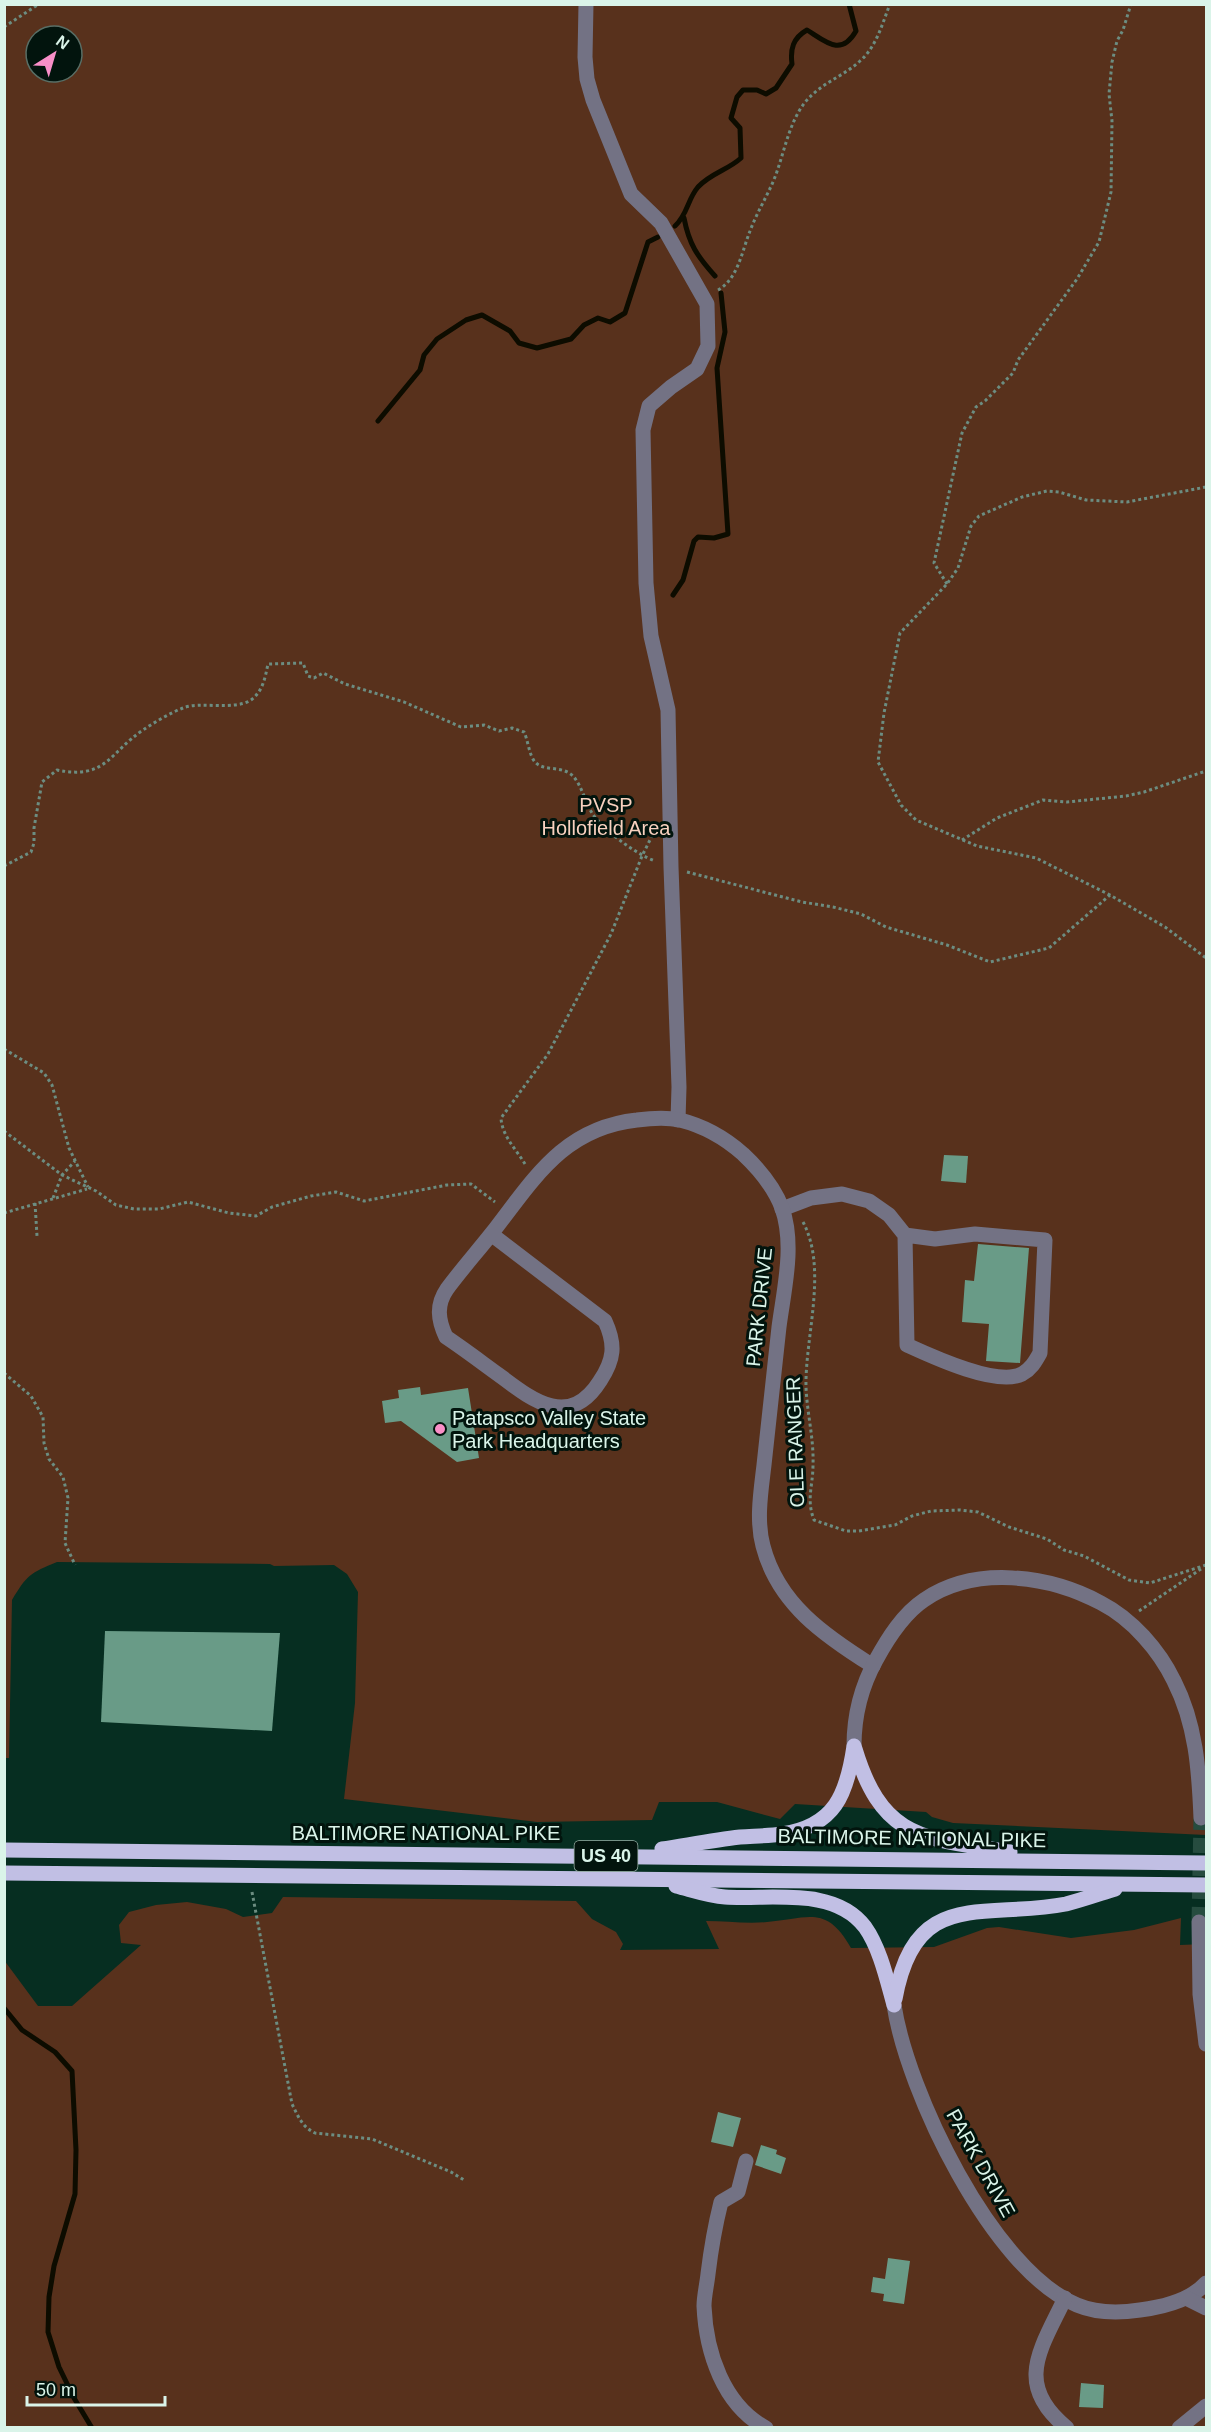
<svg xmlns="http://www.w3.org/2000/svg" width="1211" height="2432" font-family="Arial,sans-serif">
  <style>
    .green { fill: #58311c; fill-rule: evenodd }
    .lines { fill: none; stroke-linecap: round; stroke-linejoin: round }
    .stream { stroke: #0d0c00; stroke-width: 5 }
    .building { fill: #699b87 }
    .minor-tunnel { stroke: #264c3f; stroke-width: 15; stroke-dasharray: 15 8; stroke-linecap: butt }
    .path { stroke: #6c8d81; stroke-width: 3; stroke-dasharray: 3 3; stroke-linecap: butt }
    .minor { stroke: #737284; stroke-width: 15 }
    .major { stroke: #c1bfe4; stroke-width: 15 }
    .poi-dot { fill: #f98fc8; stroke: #02140d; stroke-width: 2 }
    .labels { text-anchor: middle; stroke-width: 6; stroke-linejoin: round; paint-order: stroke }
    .shield { fill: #02140d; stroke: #99b1a7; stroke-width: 1.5 }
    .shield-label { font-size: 18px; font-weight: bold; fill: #daf4e9 }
    .park-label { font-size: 20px; fill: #f8d1bf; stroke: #02140d }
    .street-label { font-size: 20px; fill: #daf4e9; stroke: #02140d }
    .poi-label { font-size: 20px; fill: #daf4e9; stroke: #02140d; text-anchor: start }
  </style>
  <rect width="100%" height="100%" fill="#062e21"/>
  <g class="green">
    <path d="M5 5H1206V1835L953 1823 932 1817 926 1812 795 1804 780 1819 717 1802H659L652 1820 537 1822 344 1799 355 1703 358 1592 347 1574 334 1565 274 1566 270 1564 57 1562C30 1573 27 1575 12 1600L9 1758H5ZM36 36H72V72H36Z"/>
    <path d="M283 1897 576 1901 592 1919 616 1932 623 1944 620 1950 719 1949 706 1921C726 1921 747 1924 767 1922 808 1919 826 1904 851 1948L934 1947 987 1928 999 1927 1071 1938 1134 1930 1181 1918 1180 1945 1206 1944V2427H5L4 1960 38 2006H72L141 1945 121 1943 119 1925 129 1912 156 1905 187 1902 226 1909 243 1917 272 1913Z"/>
  </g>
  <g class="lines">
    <g class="stream">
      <path d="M684 218C689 244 697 256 715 276"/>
      <path d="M675 226C688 214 687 200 698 187 711 173 728 170 741 158L740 128 731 118 737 97 743 90H757L766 94 776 88 792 64C790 49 793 38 807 30 826 42 841 57 856 31L849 4"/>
      <polyline points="378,421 420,370 424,355 437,339 466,320 482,315 510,331 519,343 537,348 571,339 584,325 598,318 610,322 625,313 648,242 658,237"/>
      <polyline points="673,595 683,580 694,541 698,537 714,538 728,534 717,368 725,332 721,293"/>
      <polyline points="4,2008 22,2030 55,2052 72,2071 76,2150 75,2194 54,2266 49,2297 48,2332 59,2367 74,2398 92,2428"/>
    </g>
  </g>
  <g class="building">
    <polygon points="944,1155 968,1156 966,1183 941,1181"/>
    <polygon points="978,1244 1029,1248 1020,1363 986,1361 989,1324 962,1322 965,1280 974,1281"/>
    <polygon points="420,1387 421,1395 468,1388 479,1458 457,1462 401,1421 385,1423 382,1401 399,1398 398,1390"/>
    <polygon points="105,1631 280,1633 272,1731 101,1722"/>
    <polygon points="718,2112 741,2118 733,2147 711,2142"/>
    <polygon points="761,2145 777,2150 776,2154 786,2158 781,2174 755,2165"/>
    <polygon points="888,2258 910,2261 904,2304 883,2301 884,2294 871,2292 873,2277 885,2279"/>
    <polygon points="1081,2383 1104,2385 1103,2408 1079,2407"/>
  </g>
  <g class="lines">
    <polyline class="minor-tunnel" points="1199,1922 1201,1818"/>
    <g class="path">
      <polyline points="4,27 39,4"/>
      <path d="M718 290C738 279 742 251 750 231 757 212 768 195 775 177 783 156 787 133 798 113 813 85 839 80 860 61 877 46 882 24 890 4"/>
      <polyline points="1206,487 1127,502 1086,500 1059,492 1047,491 1022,497 979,516 971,526 958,568 947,584 900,633 884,713 878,762 901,805 916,820 977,846 1036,858 1110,895 1165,927 1206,958"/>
      <polyline points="947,584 934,563 962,433 976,407 985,401 1013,373 1018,360 1077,279 1099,242 1111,192 1112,121 1109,94 1112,62 1117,41 1123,30 1131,4"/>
      <polyline points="962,840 997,818 1043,800 1067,802 1126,796 1144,792 1206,771"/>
      <path d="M4 864 6 865 31 852 34 843V828L42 782 57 770C106 780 109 753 143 730 155 722 170 713 183 708 200 701 234 711 251 700 263 691 265 678 268 664L303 663 308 676 314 678 323 673 345 684 404 702 461 727 484 725 499 731 512 728 524 732C528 740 529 755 535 762 544 772 562 765 573 776 582 786 585 802 592 813 604 831 636 854 655 861"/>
      <polyline points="687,872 802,902 833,907 861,914 886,927 947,945 990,962 1049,948 1110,895"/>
      <polyline points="4,1049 44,1073 52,1085 69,1148 88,1187"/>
      <polyline points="4,1131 62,1175 96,1191 116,1205 134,1209 159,1209 188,1202 229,1213 256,1216 272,1207 311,1196 336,1192 364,1201 447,1185 471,1184 495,1202"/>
      <path d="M525 1164C516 1149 502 1136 501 1118L548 1054 611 934 642 856 652 836"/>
      <polyline points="53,1198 62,1175 75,1161"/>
      <polyline points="35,1203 37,1236"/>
      <polyline points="4,1213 87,1189"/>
      <path d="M803 1222C828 1269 805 1336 806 1387 807 1413 814 1439 813 1465 813 1486 806 1499 814 1520L846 1531H859L895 1525 912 1516 931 1511 960 1510 978 1512 1009 1527 1047 1539 1064 1550 1084 1556 1129 1580 1150 1583 1206 1565"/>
      <polyline points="4,1373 31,1396 43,1417 44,1443 49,1459 63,1477 68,1498 65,1543 75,1565"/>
      <polyline points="1139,1611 1201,1569"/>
      <path d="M252 1892 292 2104C298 2116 302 2127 315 2133L372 2139 451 2172 464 2180"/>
    </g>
    <g class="minor">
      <polyline points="586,4 585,57 587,79 593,100 631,194 661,223 707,304 708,346 697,369 671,387 649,406 643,430 646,583 651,636 668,710 671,867 679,1087 678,1120"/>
      <path d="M782 1209 811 1198 842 1194 869 1201 889 1215 905 1235 907 1345C931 1356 997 1387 1022 1374 1031 1369 1035 1362 1040 1353L1045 1240 975 1234 935 1239 905 1235"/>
      <path d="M491 1234 605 1321C616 1345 614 1360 600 1381 569 1430 531 1399 499 1375 481 1362 464 1349 446 1337 438 1320 436 1305 447 1289 461 1270 477 1252 492 1233 534 1179 563 1128 637 1120 652 1118 666 1117 680 1120 704 1126 725 1138 743 1154 759 1169 774 1187 782 1208 795 1245 784 1289 779 1327 774 1373 769 1419 764 1465 761 1491 756 1520 763 1546 778 1604 825 1636 873 1666"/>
      <path d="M854 1746C854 1715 861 1687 876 1660 888 1638 903 1614 924 1600 975 1565 1049 1575 1101 1603 1132 1619 1159 1650 1174 1681 1196 1724 1199 1770 1201 1818"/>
      <polyline points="1199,1922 1200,1994 1206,2044"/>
      <path d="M894 2005C907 2091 992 2270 1077 2305 1096 2313 1120 2313 1140 2310 1163 2307 1190 2301 1206 2283"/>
      <path d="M746 2161 738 2192 721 2202C715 2226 711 2249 708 2274 707 2284 704 2296 704 2306 706 2352 723 2405 766 2428"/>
      <path d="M1065 2298C1041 2349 1013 2384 1067 2428"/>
      <polyline points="1186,2298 1206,2308"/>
      <polyline points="1179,2428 1206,2406"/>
    </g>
    <g class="major">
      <path d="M855 1749C883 1842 926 1838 1010 1852"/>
      <path d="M662 1849C688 1845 714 1840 740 1837 754 1836 768 1836 782 1834 835 1826 847 1794 854 1746"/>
      <polyline points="4,1850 1206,1863"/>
      <polyline points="4,1873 1206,1885"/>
      <path d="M676 1886C692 1890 709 1896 725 1897 770 1900 834 1886 865 1927 880 1948 887 1980 894 2005"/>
      <path d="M895 1999C915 1887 982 1920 1066 1904 1082 1900 1099 1894 1115 1889"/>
    </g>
  </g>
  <circle class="poi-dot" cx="440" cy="1429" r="6"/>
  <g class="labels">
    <rect class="shield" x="574.5" y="1841" width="63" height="30" rx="4.5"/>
    <g class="shield-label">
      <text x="606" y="1862">US 40</text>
    </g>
    <g class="park-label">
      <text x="606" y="812">PVSP<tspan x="606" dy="23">Hollofield Area</tspan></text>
    </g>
    <g class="street-label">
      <text transform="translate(759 1307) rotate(-84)" y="7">PARK DRIVE</text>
      <text transform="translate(795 1442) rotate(-92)" y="7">OLE RANGER</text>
      <text x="426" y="1840">BALTIMORE NATIONAL PIKE</text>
      <text transform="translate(912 1838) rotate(1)" y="7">BALTIMORE NATIONAL PIKE</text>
      <text transform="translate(981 2163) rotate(61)" y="7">PARK DRIVE</text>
    </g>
    <g class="poi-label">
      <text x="452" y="1425">Patapsco Valley State<tspan x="452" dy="23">Park Headquarters</tspan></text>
    </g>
  </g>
  <rect width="1211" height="2432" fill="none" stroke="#daf4e9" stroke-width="12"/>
  <g transform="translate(54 54) rotate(37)"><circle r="28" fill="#02140d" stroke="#586e65" stroke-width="1.5"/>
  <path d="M0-4.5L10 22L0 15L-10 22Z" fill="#f98fc8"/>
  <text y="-9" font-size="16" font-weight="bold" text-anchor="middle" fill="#daf4e9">N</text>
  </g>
  <path d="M27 2396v9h138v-9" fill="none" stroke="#daf4e9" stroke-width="3"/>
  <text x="36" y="2396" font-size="18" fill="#daf4e9" stroke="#02140d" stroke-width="4.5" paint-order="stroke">50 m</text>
</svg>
